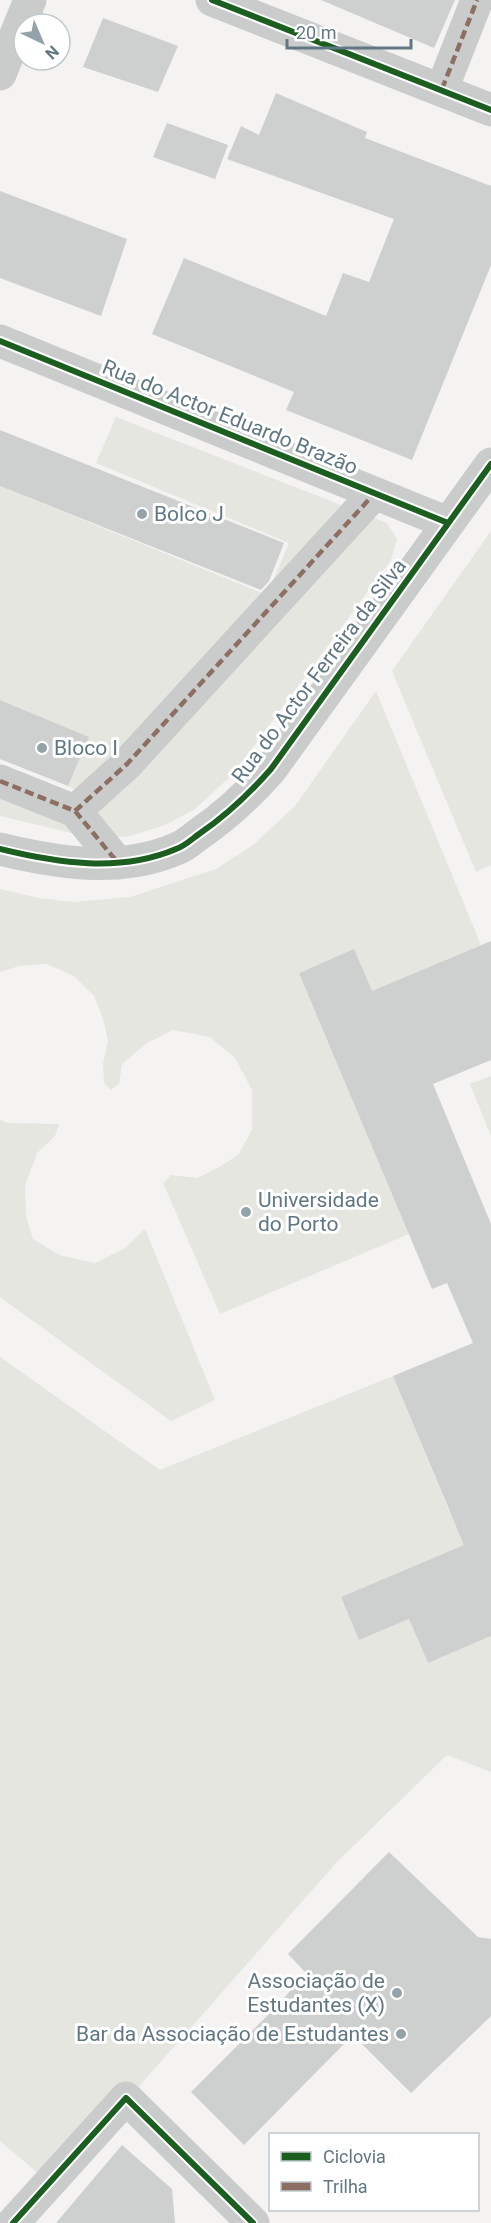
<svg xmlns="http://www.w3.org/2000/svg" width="491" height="2223" font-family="Roboto,sans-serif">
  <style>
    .green { fill: #e4e6df }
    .building { fill: #cecfcf }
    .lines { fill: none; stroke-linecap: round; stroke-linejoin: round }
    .minor { stroke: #cacccc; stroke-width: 33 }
    .quiet { stroke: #8d6e63; stroke-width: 4.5; stroke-dasharray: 9 4.5; stroke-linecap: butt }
    .cycleway-casing { stroke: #fff; stroke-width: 10 }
    .cycleway { stroke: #1b5e20; stroke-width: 6 }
    .poi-dot { fill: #94a2aa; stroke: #fff; stroke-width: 2 }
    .labels { text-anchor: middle; stroke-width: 6; stroke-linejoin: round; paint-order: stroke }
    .street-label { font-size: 21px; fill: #617783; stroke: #fff }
    .poi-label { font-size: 21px; fill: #617783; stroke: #fff; text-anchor: start }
  </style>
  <rect width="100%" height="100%" fill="#f4f3f1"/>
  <g class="green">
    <polygon points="116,417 387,523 397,539 391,560 234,773 195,809 165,825 130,836 110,838 76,834 0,816 0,781 89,798 68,786 89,737 0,700 0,486 267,595 289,543 96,463"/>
    <polygon points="491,531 491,865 476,872 392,671"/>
    <polygon points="376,691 481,945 408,976 386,1025 354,950 300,972 409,1234 220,1314 163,1183 171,1175 197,1178 221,1166 239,1154 252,1129 252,1090 235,1058 210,1037 173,1030 147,1043 122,1064 119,1084 111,1090 104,1083 103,1064 108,1041 103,1018 94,996 74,976 47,964 19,966 0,972 0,889 39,898 73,902 130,897 216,869 253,845 295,806"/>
    <polygon points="491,1076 491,1136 470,1084"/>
    <polygon points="0,1119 7,1123 59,1124 55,1136 37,1153 25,1186 26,1216 33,1239 59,1255 95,1263 125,1248 145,1229 215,1400 171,1421 0,1297"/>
    <polygon points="0,1357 160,1470 393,1376 449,1511 491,1534 341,1597 359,1640 409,1619 428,1663 491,1636 491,1772 447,1755 336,1863 52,2185 0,2141"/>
  </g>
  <g class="building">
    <polygon points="321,0 455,0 434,48"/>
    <polygon points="103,18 178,46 158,92 83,67"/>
    <polygon points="276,93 367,132 365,138 491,186 491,265 412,460 286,410 294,392 152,334 184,258 326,316 343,273 369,282 394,219 227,159 241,126 259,135"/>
    <polygon points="167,123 228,145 215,179 153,157"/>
    <polygon points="0,191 127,239 101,316 0,278"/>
    <polygon points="0,430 284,543 269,581 261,590 0,486"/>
    <polygon points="0,700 89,737 68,786 0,759"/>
    <polygon points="491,941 491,1060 433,1084 491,1224 491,1636 428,1663 409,1619 359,1640 341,1597 464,1545 393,1376 473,1343 447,1283 432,1289 299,973 354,949 372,991"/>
    <polygon points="389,1852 478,1937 491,1939 491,2016 411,2093 353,2035 244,2145 191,2092 276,2007 306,1973 288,1954"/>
    <polygon points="122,2145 172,2189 175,2223 56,2223"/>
  </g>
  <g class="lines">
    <g class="minor">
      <polyline points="212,0 491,110"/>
      <polyline points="0,74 30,0"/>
      <polyline points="442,89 477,0"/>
      <polyline points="0,341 448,523"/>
      <polyline points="0,781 75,811 118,863"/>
      <polyline points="75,811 127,764 374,494"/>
      <path d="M0 849C57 863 120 873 176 849 185 846 192 839 199 834 227 815 249 794 271 769L491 464"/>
      <polyline points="13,2223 126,2098 253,2223"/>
    </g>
    <g class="quiet">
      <polyline points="442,89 477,0"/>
      <polyline points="0,781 75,811 118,863"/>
      <polyline points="75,811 127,764 374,494"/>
    </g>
    <defs>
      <g id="cycleway">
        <polyline points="212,0 491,110"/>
        <polyline points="0,341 448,523"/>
        <path d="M0 849C57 863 120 873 176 849 185 846 192 839 199 834 227 815 249 794 271 769L491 464"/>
        <polyline points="13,2223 126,2098 253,2223"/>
      </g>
    </defs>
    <use href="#cycleway" class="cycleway-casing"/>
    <use href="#cycleway" class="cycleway"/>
  </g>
  <g class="poi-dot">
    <circle cx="142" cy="514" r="6"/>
    <circle cx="42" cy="748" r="6"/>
    <circle cx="246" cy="1212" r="6"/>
    <circle cx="397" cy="1993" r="6"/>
    <circle cx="401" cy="2034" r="6"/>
  </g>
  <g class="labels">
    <g class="street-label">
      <text transform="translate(230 417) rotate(22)" y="7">Rua do Actor Eduardo Brazão</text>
      <text transform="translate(319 671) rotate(-53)" y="7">Rua do Actor Ferreira da Silva</text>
    </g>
    <g class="poi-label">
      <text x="154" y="521">Bolco J</text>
      <text x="54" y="755">Bloco I</text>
      <text x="258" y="1207">Universidade<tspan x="258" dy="24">do Porto</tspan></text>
      <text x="385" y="1988" text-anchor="end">Associação de<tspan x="385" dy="24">Estudantes (X)</tspan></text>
      <text x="389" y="2041" text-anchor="end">Bar da Associação de Estudantes</text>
    </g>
  </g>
  <rect x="269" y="2133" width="210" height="78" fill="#ffffff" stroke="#c0c9cd" stroke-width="1.5"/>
  <rect x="281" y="2152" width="30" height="9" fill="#1b5e20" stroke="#c0c9cd" stroke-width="1.5"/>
  <text x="323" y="2163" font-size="18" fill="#617783">Ciclovia</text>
  <rect x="281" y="2182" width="30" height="9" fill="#8d6e63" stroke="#c0c9cd" stroke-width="1.5"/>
  <text x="323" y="2193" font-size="18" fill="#617783">Trilha</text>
  <g transform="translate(42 42) rotate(136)"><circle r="28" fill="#ffffff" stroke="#c0c9cd" stroke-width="1.5"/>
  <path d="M0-4.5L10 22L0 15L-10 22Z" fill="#94a2aa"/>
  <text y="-9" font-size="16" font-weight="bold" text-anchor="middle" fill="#617783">N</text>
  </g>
  <path d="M287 39v9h124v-9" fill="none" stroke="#617783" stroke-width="3"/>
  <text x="296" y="39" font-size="18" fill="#617783" stroke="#ffffff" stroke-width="4.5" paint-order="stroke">20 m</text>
</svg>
